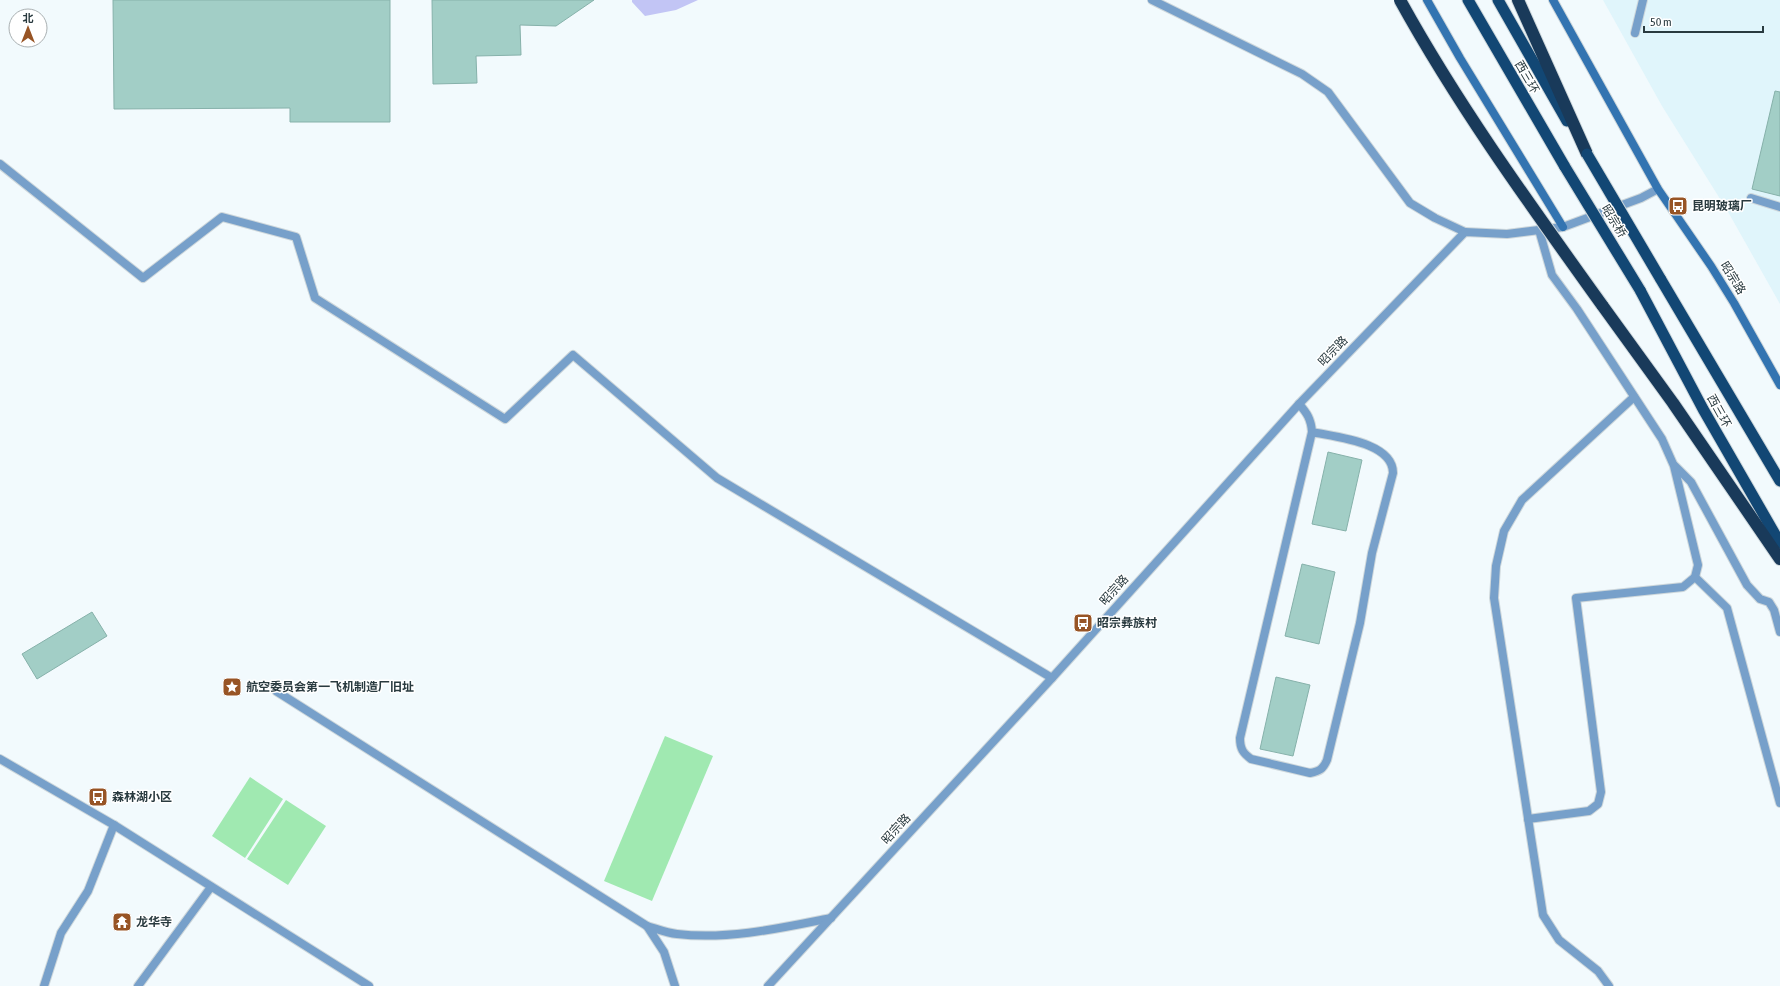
<svg xmlns="http://www.w3.org/2000/svg" width="1780" height="986" font-family="'Asap Condensed','Noto Sans SC',sans-serif">
  <style>
    .built { fill: #e0f5fb }
    .green { fill: #a0e9b1 }
    .water { fill: #c2c5f5 }
    .building { fill: #a2cec6; stroke: #86b1aa }
    .lines { fill: none; stroke-linecap: round; stroke-linejoin: round }
    .service-casing { stroke: #ced7db; stroke-width: 10 }
    .minor-casing { stroke: #ced7db; stroke-width: 10 }
    .tertiary-casing { stroke: #ced7db; stroke-width: 10 }
    .secondary-casing { stroke: #ced7db; stroke-width: 10 }
    .trunk-casing { stroke: #ced7db; stroke-width: 13 }
    .motorway-casing { stroke: #ced7db; stroke-width: 14 }
    .service { stroke: #77a0ca; stroke-width: 8 }
    .minor { stroke: #77a0ca; stroke-width: 8 }
    .tertiary { stroke: #77a0ca; stroke-width: 8 }
    .secondary { stroke: #3374b1; stroke-width: 8 }
    .trunk { stroke: #124774; stroke-width: 11 }
    .motorway { stroke: #193a5a; stroke-width: 12 }
    .trunk-bridge-casing { stroke: #ced7db; stroke-width: 13; stroke-linecap: butt }
    .motorway-bridge-casing { stroke: #ced7db; stroke-width: 14; stroke-linecap: butt }
    .trunk-bridge { stroke: #124774; stroke-width: 11 }
    .motorway-bridge { stroke: #193a5a; stroke-width: 12 }
    .labels { text-anchor: middle; stroke-width: 3; stroke-linejoin: round; paint-order: stroke }
    .street-label { font-size: 12px; fill: #293a3f; stroke: #fff }
    .poi-label { font-size: 12px; font-weight: bold; fill: #293a3f; stroke: #fff; text-anchor: start }
  </style>
  <rect width="100%" height="100%" fill="#f2fafd"/>
  <polygon class="built" points="1603,0 1780,0 1780,304 1727,210 1662,106"/>
  <g class="green">
    <polygon points="665,736 713,756 652,901 604,881"/>
    <polygon points="250,777 283,799 245,858 212,836"/>
    <polygon points="286,800 326,826 288,885 247,859"/>
  </g>
  <polygon class="water" points="632,0 698,0 676,10 645,16 632,2"/>
  <g class="building">
    <polygon points="113,0 390,0 390,122 290,122 290,108 114,109"/>
    <polygon points="432,0 594,0 556,26 520,25 521,55 476,56 477,83 433,84"/>
    <polygon points="1775,91 1780,92 1780,196 1752,189"/>
    <polygon points="1328,452 1362,460 1346,531 1312,524"/>
    <polygon points="1302,564 1335,572 1319,644 1285,636"/>
    <polygon points="92,612 107,636 37,679 22,654"/>
    <polygon points="1276,677 1310,685 1293,756 1260,749"/>
  </g>
  <g class="lines">
    <defs>
      <g id="service">
        <polyline points="1635,33 1643,0"/>
        <polyline points="1751,198 1780,207"/>
        <polyline points="44,986 61,933 88,891 114,825"/>
      </g>
      <g id="minor">
        <polyline points="1152,0 1302,74 1328,92 1410,203 1435,218 1465,232"/>
        <polyline points="0,164 143,278 222,217 296,237 315,298 505,419 573,355 717,478 1052,678"/>
        <path d="M1299 404C1307 413 1311 419 1312 432L1240 738C1240 749 1243 753 1251 759L1310 773C1320 771 1323 769 1327 760L1360 623 1372 553 1393 473C1393 442 1335 437 1312 432"/>
        <polyline points="1675,466 1691,482 1747,585 1760,599 1769,602 1774,610 1780,632"/>
        <polyline points="1695,577 1727,608 1780,803"/>
        <polyline points="276,691 647,926"/>
        <polyline points="0,759 114,825 369,986"/>
        <polyline points="1528,819 1589,811 1598,804 1601,792 1576,598 1683,587 1695,577 1698,565 1674,466 1662,439 1577,309 1552,275 1539,230"/>
        <polyline points="138,986 211,887"/>
        <path d="M675 986 664 952 647 926C657 929 667 933 677 934 728 940 781 928 831 918"/>
        <polyline points="1609,986 1598,971 1559,940 1543,915 1494,598 1496,566 1504,531 1522,500 1634,397"/>
      </g>
      <polyline id="tertiary" points="768,986 1052,678 1299,404 1465,232 1507,234 1563,227 1641,198 1658,189"/>
      <g id="secondary">
        <polyline points="1427,0 1460,58 1563,227"/>
        <polyline points="1553,0 1658,189 1711,266 1734,303 1780,385"/>
      </g>
      <g id="trunk">
        <polyline points="1468,0 1565,167"/>
        <polyline points="1498,0 1567,121"/>
        <polyline points="1660,278 1780,481"/>
        <polyline points="1640,290 1703,409 1780,543"/>
      </g>
      <g id="motorway">
        <polyline points="1518,0 1587,154"/>
        <polyline points="1602,305 1673,403 1780,559"/>
      </g>
    </defs>
    <use href="#service" class="service-casing"/>
    <use href="#minor" class="minor-casing"/>
    <use href="#tertiary" class="tertiary-casing"/>
    <use href="#secondary" class="secondary-casing"/>
    <use href="#trunk" class="trunk-casing"/>
    <use href="#motorway" class="motorway-casing"/>
    <use href="#service" class="service"/>
    <use href="#minor" class="minor"/>
    <use href="#tertiary" class="tertiary"/>
    <use href="#secondary" class="secondary"/>
    <use href="#trunk" class="trunk"/>
    <use href="#motorway" class="motorway"/>
    <defs>
      <g id="trunk-bridge">
        <polyline points="1587,154 1660,278"/>
        <polyline points="1565,167 1640,290"/>
      </g>
      <path id="motorway-bridge" d="M1400 0C1459 107 1531 206 1602 305"/>
    </defs>
    <use href="#trunk-bridge" class="trunk-bridge-casing"/>
    <use href="#motorway-bridge" class="motorway-bridge-casing"/>
    <use href="#trunk-bridge" class="trunk-bridge"/>
    <use href="#motorway-bridge" class="motorway-bridge"/>
  </g>
  <defs>
    <symbol id="bus-square" viewBox="-11 -11 22 22"><rect x="-9" y="-9" width="18" height="18" rx="4" fill="#975425" stroke="#fff"/><path d="M-5-6H5V4H4V6H2V4H-2V6H-4V4H-5ZM-3.5-4V0h7V-4ZM-3.5 1.2v1.5H-2V1.2ZM2 1.2v1.5H3.5V1.2Z" fill="#fff"/></symbol>
    <symbol id="sight-square" viewBox="-11 -11 22 22"><rect x="-9" y="-9" width="18" height="18" rx="4" fill="#975425" stroke="#fff"/><path d="M0-6L1.8-2.2L6-1.7L2.9 1.2L3.7 5.4L0 3.3L-3.7 5.4L-2.9 1.2L-6-1.7L-1.8-2.2Z" fill="#fff"/></symbol>
    <symbol id="temple-square" viewBox="-11 -11 22 22"><rect x="-9" y="-9" width="18" height="18" rx="4" fill="#975425" stroke="#fff"/><path d="M0-6L5-2H3V0L6.5 2.5H4V6H1.5V3h-3V6H-4V2.5H-6.5L-3 0V-2H-5Z" fill="#fff"/></symbol>
  </defs>
  <g fill-rule="evenodd">
    <use href="#bus-square" x="1667" y="195" width="22" height="22"/>
    <use href="#bus-square" x="1072" y="612" width="22" height="22"/>
    <use href="#sight-square" x="221" y="676" width="22" height="22"/>
    <use href="#bus-square" x="87" y="786" width="22" height="22"/>
    <use href="#temple-square" x="111" y="911" width="22" height="22"/>
  </g>
  <g class="labels">
    <g class="street-label">
      <text transform="translate(1527 77) rotate(60)" y="4">西三环</text>
      <text transform="translate(1614 221) rotate(59)" y="4">昭宗桥</text>
      <text transform="translate(1733 278) rotate(58)" y="4">昭宗路</text>
      <text transform="translate(1333 351) rotate(-46)" y="4">昭宗路</text>
      <text transform="translate(1719 411) rotate(61)" y="4">西三环</text>
      <text transform="translate(1114 590) rotate(-48)" y="4">昭宗路</text>
      <text transform="translate(896 829) rotate(-47)" y="4">昭宗路</text>
    </g>
    <g class="poi-label">
      <text x="1692" y="210">昆明玻璃厂</text>
      <text x="1097" y="627">昭宗彝族村</text>
      <text x="246" y="691">航空委员会第一飞机制造厂旧址</text>
      <text x="112" y="801">森林湖小区</text>
      <text x="136" y="926">龙华寺</text>
    </g>
  </g>
  <g transform="translate(28 28)"><circle r="19" fill="#ffffff" stroke="#a9b0b2"/>
  <path d="M0-3L7 15L0 10L-7 15Z" fill="#975425"/>
  <text y="-6" font-size="11" font-weight="bold" text-anchor="middle" fill="#293a3f">北</text>
  </g>
  <path d="M1644 26v6h119v-6" fill="none" stroke="#293a3f" stroke-width="2"/>
  <text x="1650" y="26" font-size="12" fill="#293a3f" stroke="#ffffff" stroke-width="3" paint-order="stroke">50 m</text>
</svg>
